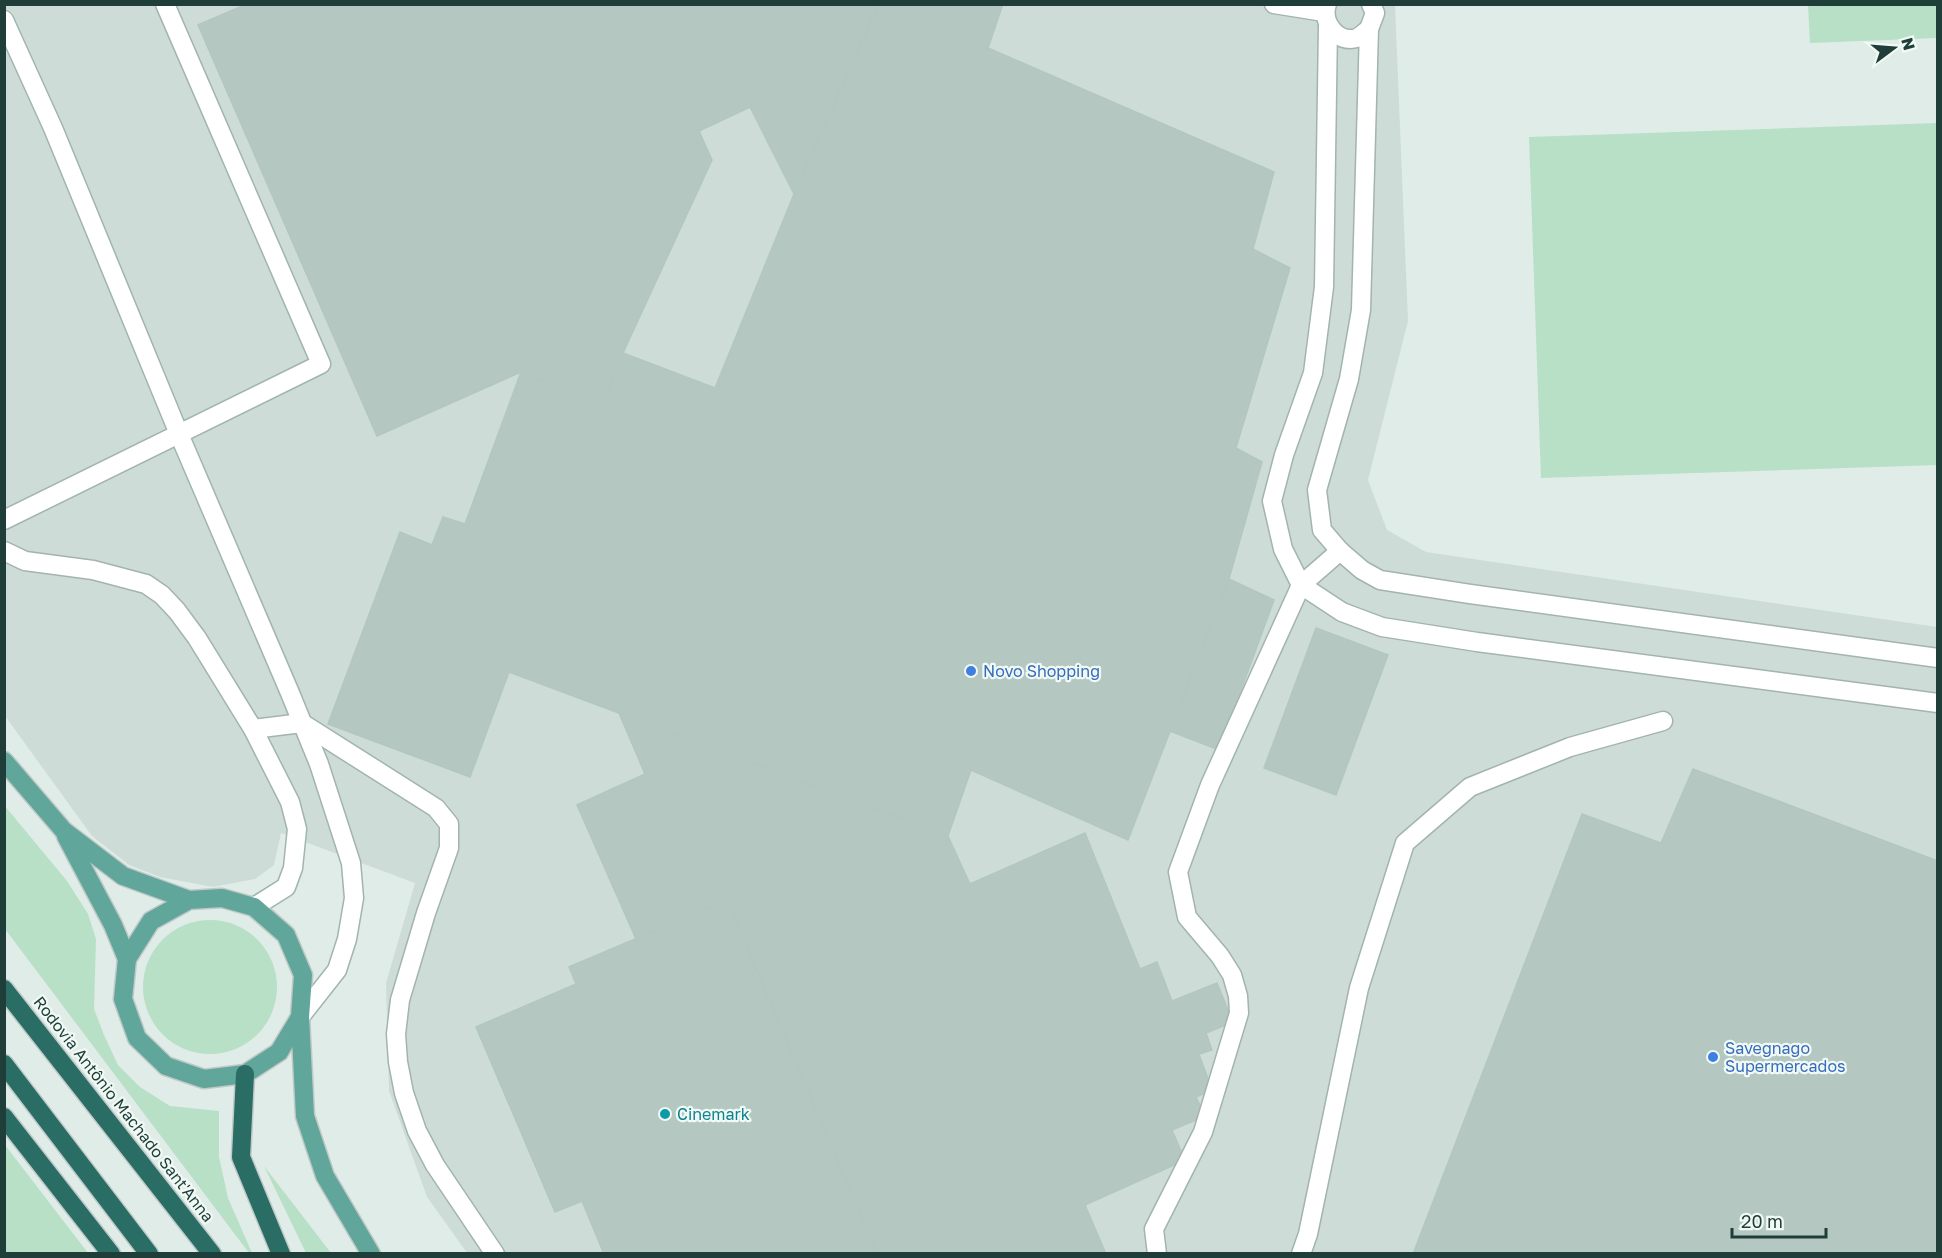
<svg xmlns="http://www.w3.org/2000/svg" width="1942" height="1258" font-family="'Golos Text',sans-serif">
  <style>
    .built { fill: #cedcd7 }
    .green { fill: #b7e0c6 }
    .building { fill: #b5c7c1; stroke: #b2c7c0; stroke-width: 1.5 }
    .lines { fill: none; stroke-linecap: round; stroke-linejoin: round }
    .minor-casing { stroke: #a2b4b0; stroke-width: 21 }
    .major-casing { stroke: #c0c9c8; stroke-width: 21 }
    .highway-casing { stroke: #c0c9c8; stroke-width: 21 }
    .minor { stroke: #fff; stroke-width: 18 }
    .major { stroke: #61a69a; stroke-width: 18 }
    .highway { stroke: #296d65; stroke-width: 18 }
    .shop-dot { fill: #3f7fe0; stroke: #f1f9f5; stroke-width: 2 }
    .culture-dot { fill: #0f9aa8; stroke: #f1f9f5; stroke-width: 2 }
    .labels { text-anchor: middle; stroke-width: 4.5; stroke-linejoin: round; paint-order: stroke }
    .shop-label { font-size: 16px; fill: #366cbe; stroke: #f1f9f5; text-anchor: start }
    .street-label { font-size: 16px; fill: #1f3e39; stroke: #f1f9f5 }
    .culture-label { font-size: 16px; fill: #0d838f; stroke: #f1f9f5; text-anchor: start }
  </style>
  <rect width="100%" height="100%" fill="#e0ece8"/>
  <polygon class="built" points="4,5 1395,5 1408,321 1368,480 1387,530 1426,552 1937,627 1937,1253 467,1253 427,1197 389,1091 386,983 415,883 281,833 274,865 255,879 213,887 160,877 129,865 92,836 5,716"/>
  <g class="green">
    <polygon points="1808,5 1937,5 1937,38 1810,43"/>
    <polygon points="1937,123 1937,465 1541,478 1529,137"/>
    <polygon points="4,805 67,881 88,914 96,939 94,1009 104,1035 118,1065 140,1087 170,1106 219,1111 219,1157 228,1198 252,1253 249,1253 5,929"/>
    <circle cx="210" cy="987" r="67"/>
    <polygon points="5,1145 88,1253 5,1253"/>
    <polygon points="264,1166 331,1253 306,1253"/>
  </g>
  <g class="building">
    <polygon points="247,4 879,4 794,194 750,107 699,131 712,160 623,353 602,406 521,372 377,436 198,25"/>
    <polygon points="879,4 1003,4 988,48 1274,172 1253,249 1290,268 1236,448 1262,462 1229,579 1128,840 971,770 948,836 509,672 470,777 328,724 400,532 432,545 443,517 465,524 521,372 602,406 623,353 715,388 794,194"/>
    <polygon points="1229,579 1274,600 1219,750 1170,731"/>
    <polygon points="1316,628 1388,655 1336,795 1264,768"/>
    <polygon points="619,713 948,836 970,884 1085,833 1140,969 1157,962 1172,1001 1217,983 1233,1022 1206,1033 1212,1050 1199,1054 1212,1090 1196,1097 1205,1116 1172,1130 1185,1160 1085,1205 1106,1254 877,1254 727,900 636,939 577,805 645,774"/>
    <polygon points="1693,769 1938,861 1938,1254 1413,1254 1582,814 1661,843"/>
    <polygon points="727,900 877,1254 604,1254 582,1201 555,1212 476,1027 576,984 569,967"/>
  </g>
  <g class="lines">
    <defs>
      <g id="minor">
        <polyline points="1274,4 1324,12"/>
        <path d="M1327 4C1321 22 1337 44 1357 38 1361 36 1365 32 1369 29"/>
        <polyline points="1371,4 1375,13 1369,29 1361,310 1349,379 1317,490 1322,530 1340,551 1362,570 1380,580 1470,594 1938,658"/>
        <polyline points="4,20 53,128 179,434 290,693 319,764 351,863 354,898 347,939 337,970 300,1017"/>
        <polyline points="1328,26 1324,287 1313,373 1284,455 1272,501 1283,549 1301,585 1342,612 1382,627 1477,642 1938,703"/>
        <polyline points="4,520 321,364 165,4"/>
        <polyline points="4,551 25,561 93,570 146,584 162,595 177,611 197,638 253,729 290,802 297,829 293,868 286,887 254,907"/>
        <polyline points="253,729 302,723 436,808 449,824 449,848 426,913 400,1000 396,1034 398,1062 404,1093 417,1131 435,1165 495,1254"/>
        <polyline points="1157,1254 1154,1229 1203,1132 1239,1013 1238,996 1232,975 1220,956 1187,917 1178,872 1210,785 1301,585 1340,551"/>
        <polyline points="1301,1254 1308,1234 1359,988 1405,843 1470,787 1570,747 1663,721"/>
      </g>
      <g id="major">
        <polyline points="4,761 64,831 123,876 189,900 222,898 254,907 286,935 303,975 300,1017 279,1052 245,1074 204,1079 166,1066 137,1038 123,999 127,959 151,921 189,900"/>
        <polyline points="66,836 113,925 127,959"/>
        <polyline points="300,1017 305,1116 325,1176 371,1254"/>
      </g>
      <g id="highway">
        <polyline points="4,989 212,1254"/>
        <polyline points="4,1064 149,1254"/>
        <polyline points="245,1074 241,1157 281,1254"/>
        <polyline points="4,1117 111,1254"/>
      </g>
    </defs>
    <use href="#minor" class="minor-casing"/>
    <use href="#major" class="major-casing"/>
    <use href="#highway" class="highway-casing"/>
    <use href="#minor" class="minor"/>
    <use href="#major" class="major"/>
    <use href="#highway" class="highway"/>
  </g>
  <g class="shop-dot">
    <circle cx="971" cy="671" r="6"/>
    <circle cx="1713" cy="1057" r="6"/>
  </g>
  <circle class="culture-dot" cx="665" cy="1114" r="6"/>
  <g class="labels">
    <g class="shop-label">
      <text x="983" y="677">Novo Shopping</text>
      <text x="1725" y="1054">Savegnago<tspan x="1725" dy="18">Supermercados</tspan></text>
    </g>
    <g class="street-label">
      <text transform="translate(124 1109) rotate(52)" y="6">Rodovia Antônio Machado Sant'Anna</text>
    </g>
    <g class="culture-label">
      <text x="677" y="1120">Cinemark</text>
    </g>
  </g>
  <rect width="1942" height="1258" fill="none" stroke="#1f3e39" stroke-width="12"/>
  <g transform="translate(1894 48) rotate(74)" stroke="#f1f9f5" stroke-width="4.5" paint-order="stroke">
  <path d="M0-4.5L10 22L0 15L-10 22Z" fill="#1f3e39"/>
  <text y="-9" font-size="16" font-weight="bold" text-anchor="middle" fill="#1f3e39">N</text>
  </g>
  <path d="M1732 1228v9h94v-9" fill="none" stroke="#1f3e39" stroke-width="3"/>
  <text x="1741" y="1228" font-size="18" fill="#1f3e39" stroke="#f1f9f5" stroke-width="4.5" paint-order="stroke">20 m</text>
</svg>
